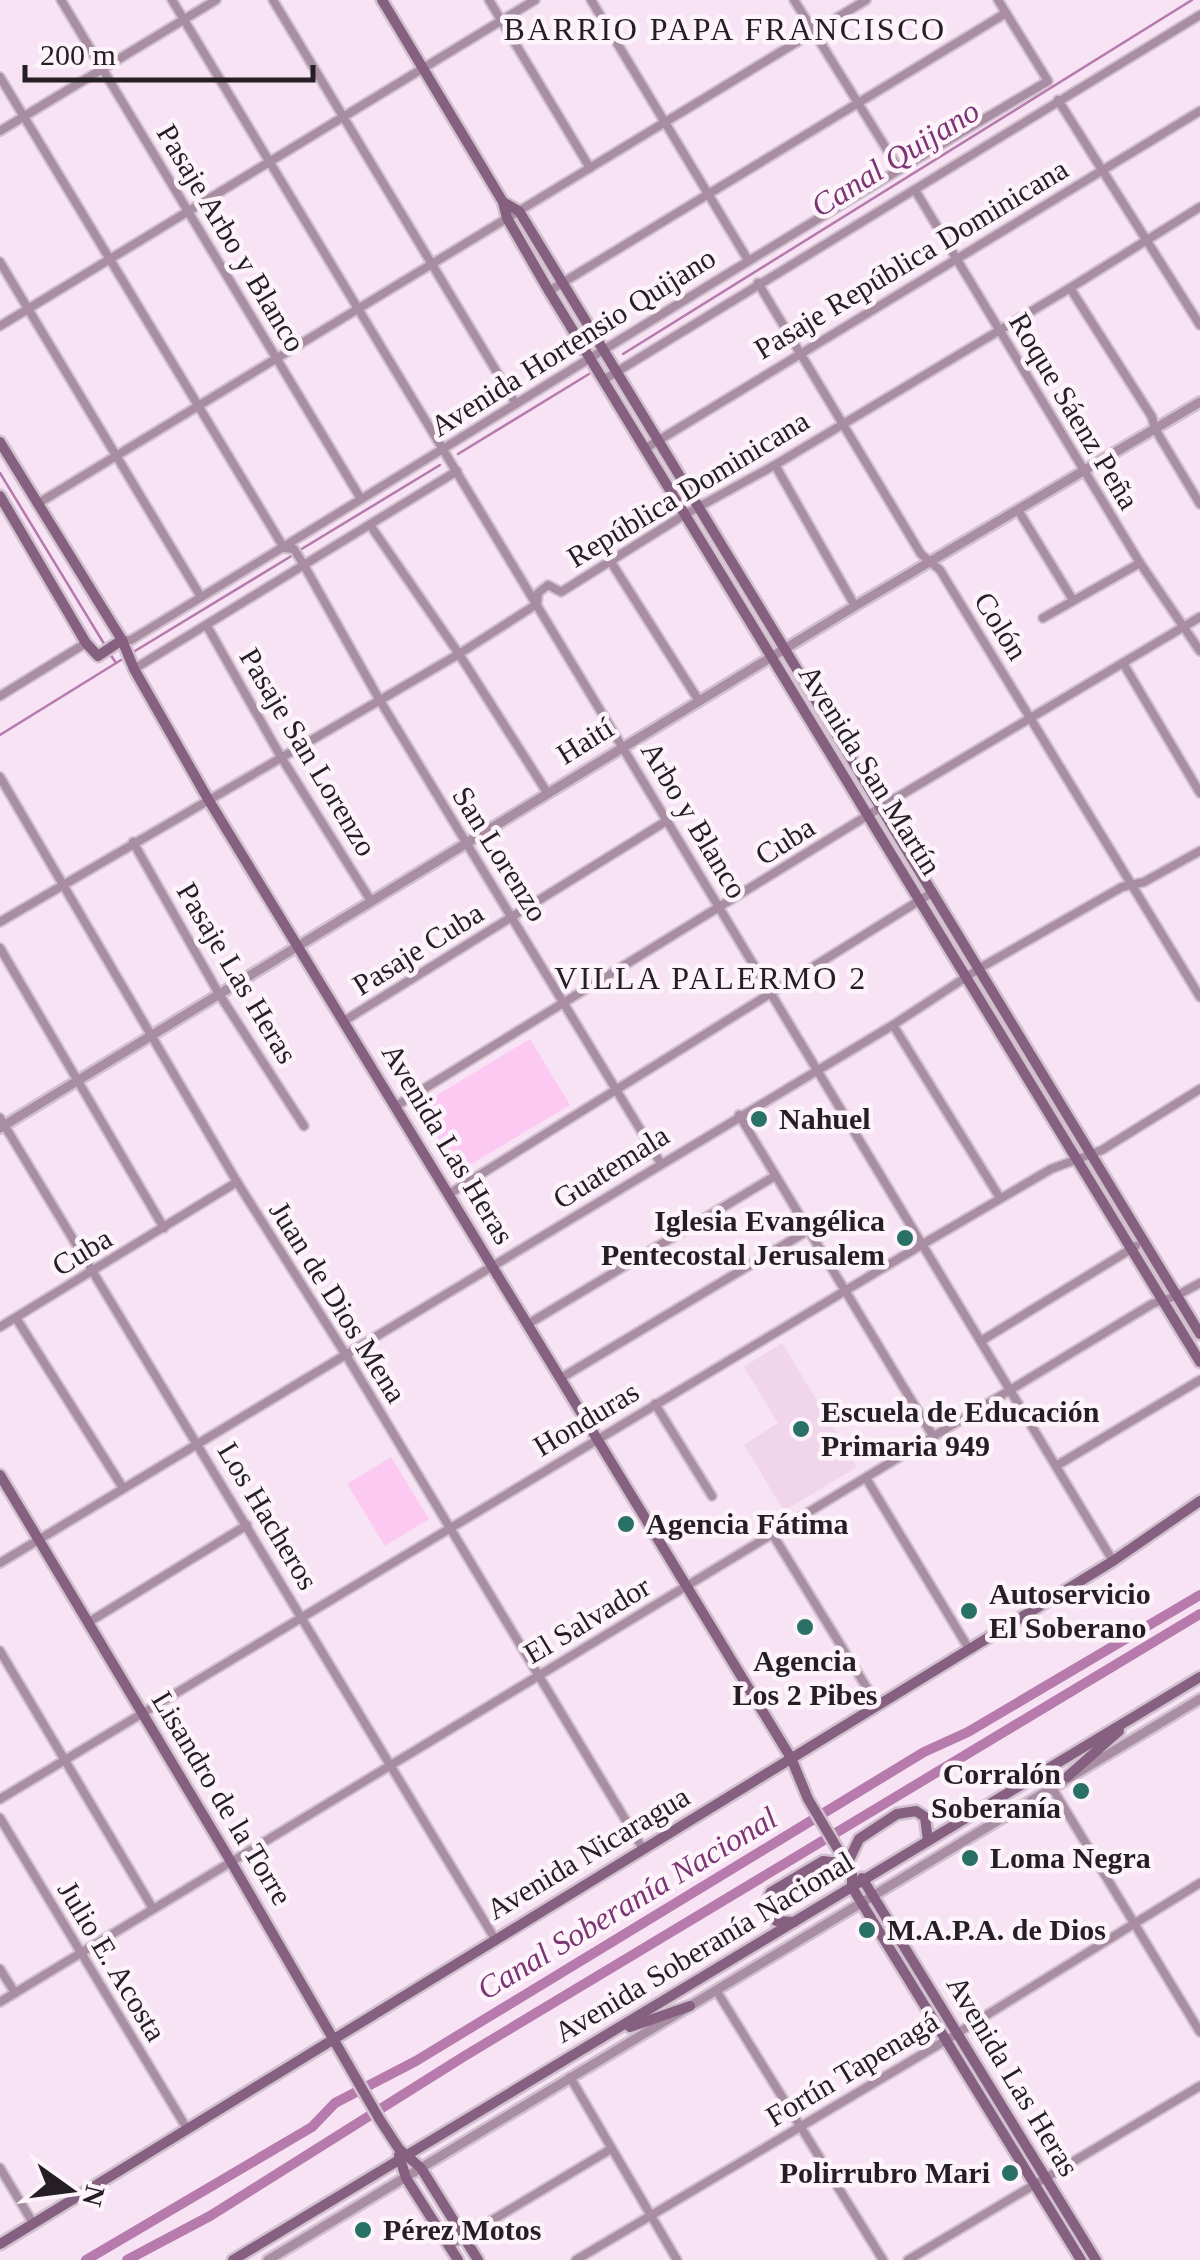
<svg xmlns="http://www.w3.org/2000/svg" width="1200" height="2260" font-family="'Times New Roman',serif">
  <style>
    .built { fill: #f0d5eb }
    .green { fill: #fcc9f3 }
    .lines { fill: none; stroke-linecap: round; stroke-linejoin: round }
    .stream { stroke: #b67bac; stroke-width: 2.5 }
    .canal { stroke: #b67bac; stroke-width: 10 }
    .minor-casing { stroke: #d1c0ce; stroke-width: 12 }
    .tertiary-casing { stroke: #d1c0ce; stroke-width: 14 }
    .secondary-casing { stroke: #d1c0ce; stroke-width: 15 }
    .minor { stroke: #a88da3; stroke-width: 8 }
    .tertiary { stroke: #a88da3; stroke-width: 9 }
    .secondary { stroke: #866080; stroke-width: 10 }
    .poi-dot { fill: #297066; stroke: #fdf4fb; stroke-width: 4 }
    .labels { text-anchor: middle; stroke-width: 9; stroke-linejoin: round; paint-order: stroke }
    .street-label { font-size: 30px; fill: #251e24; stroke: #fdf4fb }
    .poi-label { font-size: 30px; font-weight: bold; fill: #251e24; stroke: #fdf4fb; text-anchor: start }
    .neighbourhood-label { font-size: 32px; letter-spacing: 2.5px; fill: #251e24; stroke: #fdf4fb }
    .water-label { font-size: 32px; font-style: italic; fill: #7c3473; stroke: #fdf4fb }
  </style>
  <rect width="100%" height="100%" fill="#f7e3f3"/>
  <polygon class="built" points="782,1343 857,1467 784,1511 744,1445 778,1423 744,1367"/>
  <g class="green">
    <polygon points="787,667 791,668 870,803 785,672"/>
    <polygon points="982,986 985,986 1071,1129 1069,1133 980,990"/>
    <polygon points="530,1039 570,1105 458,1172 419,1106"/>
    <polygon points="391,1457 429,1519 385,1546 347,1484"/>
  </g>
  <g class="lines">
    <g class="stream">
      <polyline points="623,354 1192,0"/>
      <polyline points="458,454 589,374"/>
      <polyline points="0,473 106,647"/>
      <polyline points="300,550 440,465"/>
      <polyline points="135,651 293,555"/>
      <polyline points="110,654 116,663"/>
      <polyline points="0,735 121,660"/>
    </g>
    <g class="canal">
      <polyline points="86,2260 312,2127 335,2103 416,2061 924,1752 968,1732 1200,1595"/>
      <polyline points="127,2260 210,2216 463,2057 1200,1614"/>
    </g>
    <defs>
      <g id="minor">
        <polyline points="61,0 361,499"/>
        <polyline points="172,0 1113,1561"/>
        <polyline points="273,0 516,404"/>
        <polyline points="489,0 590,168"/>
        <polyline points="591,0 748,260"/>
        <polyline points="794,0 899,169"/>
        <polyline points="0,77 284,548 294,549 305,567 379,699 660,1162"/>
        <polyline points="1058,100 1200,325"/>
        <polyline points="0,131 216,0"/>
        <polyline points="915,190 1140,563 1200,651"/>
        <polyline points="0,262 201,597"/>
        <polyline points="758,283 921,554 940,570 1200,997"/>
        <polyline points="1070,288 1152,417 1155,429 1200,504"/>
        <polyline points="549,291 1006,13"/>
        <polyline points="0,326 535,0"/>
        <polyline points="605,379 1200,15"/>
        <polyline points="646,448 1200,111"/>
        <polyline points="775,465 855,606"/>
        <polyline points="37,504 866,0"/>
        <polyline points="1018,510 1073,600"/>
        <polyline points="370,525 459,654 548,794"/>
        <polyline points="611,562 699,701"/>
        <polyline points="1043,618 1140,563"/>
        <polyline points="207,626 281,757 371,901"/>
        <path d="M122 640H131C437 454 740 263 1048 81L998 0"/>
        <polyline points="1123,663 1200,793"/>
        <polyline points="134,669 457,471"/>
        <polyline points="0,696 86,643"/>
        <polyline points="0,777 237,1182 346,1355 643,1849"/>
        <polyline points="133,842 219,994 304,1126"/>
        <polyline points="0,922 459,654 537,604 538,593 548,585 561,592 684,515 775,465 1070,288 1200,207"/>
        <polyline points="0,948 164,1228"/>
        <polyline points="344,1021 668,820"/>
        <polyline points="893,1025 1000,1198"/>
        <polyline points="396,1106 891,801 1200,617"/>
        <polyline points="739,1115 933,1436"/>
        <polyline points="0,1118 495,1939"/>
        <polyline points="449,1194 933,892"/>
        <polyline points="16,1318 123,1488"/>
        <polyline points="528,1324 775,1176"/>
        <polyline points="0,1327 237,1182"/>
        <polyline points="981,1341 1136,1246"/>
        <polyline points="561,1378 807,1231"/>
        <polyline points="655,1404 712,1496"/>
        <polyline points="1056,1466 1200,1380"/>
        <polyline points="866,1478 969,1649"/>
        <polyline points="773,1535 878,1706"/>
        <polyline points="0,1563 893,1025 980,968 1122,887 1144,882 1200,851"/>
        <polyline points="89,1622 247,1525"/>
        <polyline points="0,1651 152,1907"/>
        <polyline points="1051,1786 1200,2032"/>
        <polyline points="0,1799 923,1244 1051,1169 1102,1150 1200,1089"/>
        <polyline points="0,1818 186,2127"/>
        <polyline points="0,1969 15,1993"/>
        <polyline points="716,1990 883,2260"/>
        <polyline points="0,2002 1152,1304 1176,1296 1200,1283"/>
        <polyline points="570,2077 677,2260"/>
        <polyline points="0,2168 33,2223"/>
        <polyline points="449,2246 611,2149"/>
        <polyline points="576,2260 948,2039 1200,1883"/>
        <polyline points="908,2260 1200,2086"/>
      </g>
      <g id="tertiary">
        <polyline points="0,1128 855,606 1200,402"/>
        <polyline points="268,2260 1200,1699"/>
      </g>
      <g id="secondary">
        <polyline points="382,0 503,202 507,218 549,291 1200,1362"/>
        <polyline points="503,202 519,211 1200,1334"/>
        <polyline points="0,442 122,640 134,669 208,799 791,1758 808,1799 852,1873 852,1887 861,1902 1081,2260"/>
        <polyline points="0,496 86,643 98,656 122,640"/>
        <polyline points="0,1475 230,1860 380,2120 399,2149 421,2168 478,2260"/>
        <polyline points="1067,1777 1119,1731"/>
        <polyline points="862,1878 1096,2260"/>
        <path d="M794 1922 776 1921C767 1912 765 1903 771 1892L823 1861 847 1864 859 1839 897 1814 916 1811 925 1817 928 1841"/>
        <polyline points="630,2027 690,2006"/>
        <polyline points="399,2155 406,2178 458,2260"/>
        <polyline points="0,2244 1113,1561 1200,1501"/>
        <polyline points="233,2260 1200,1677"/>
      </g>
    </defs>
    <use href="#minor" class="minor-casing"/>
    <use href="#tertiary" class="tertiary-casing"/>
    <use href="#secondary" class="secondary-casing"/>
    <use href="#minor" class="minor"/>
    <use href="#tertiary" class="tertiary"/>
    <use href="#secondary" class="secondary"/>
  </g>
  <g class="poi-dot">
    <circle cx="759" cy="1119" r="10"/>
    <circle cx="905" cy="1238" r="10"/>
    <circle cx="801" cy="1429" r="10"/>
    <circle cx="626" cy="1524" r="10"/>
    <circle cx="969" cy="1611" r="10"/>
    <circle cx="805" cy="1627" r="10"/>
    <circle cx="1081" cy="1791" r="10"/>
    <circle cx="970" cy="1858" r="10"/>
    <circle cx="867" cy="1930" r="10"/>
    <circle cx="1010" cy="2173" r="10"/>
    <circle cx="363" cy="2230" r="10"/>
  </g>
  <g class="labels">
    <g class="street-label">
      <text transform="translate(231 238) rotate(59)" y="10">Pasaje Arbo y Blanco</text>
      <text transform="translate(911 259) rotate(-31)" y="10">Pasaje República Dominicana</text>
      <text transform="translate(573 342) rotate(-32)" y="10">Avenida Hortensio Quijano</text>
      <text transform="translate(1074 411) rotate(59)" y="10">Roque Sáenz Peña</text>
      <text transform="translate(688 489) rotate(-31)" y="10">República Dominicana</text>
      <text transform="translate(1001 626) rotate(58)" y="10">Colón</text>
      <text transform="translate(585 741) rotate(-32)" y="10">Haití</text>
      <text transform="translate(308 752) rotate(59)" y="10">Pasaje San Lorenzo</text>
      <text transform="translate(870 770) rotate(58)" y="10">Avenida San Martín</text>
      <text transform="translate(694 820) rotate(59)" y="10">Arbo y Blanco</text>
      <text transform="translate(785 841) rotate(-32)" y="10">Cuba</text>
      <text transform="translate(500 854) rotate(58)" y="10">San Lorenzo</text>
      <text transform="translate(418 949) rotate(-32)" y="10">Pasaje Cuba</text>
      <text transform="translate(237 973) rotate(59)" y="10">Pasaje Las Heras</text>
      <text transform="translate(448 1144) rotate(59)" y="10">Avenida Las Heras</text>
      <text transform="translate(611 1167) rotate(-32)" y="10">Guatemala</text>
      <text transform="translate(82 1252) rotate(-31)" y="10">Cuba</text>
      <text transform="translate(338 1302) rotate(58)" y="10">Juan de Dios Mena</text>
      <text transform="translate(586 1419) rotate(-31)" y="10">Honduras</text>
      <text transform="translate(268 1516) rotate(59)" y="10">Los Hacheros</text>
      <text transform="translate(587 1620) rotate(-31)" y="10">El Salvador</text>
      <text transform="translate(222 1798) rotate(59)" y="10">Lisandro de la Torre</text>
      <text transform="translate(588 1853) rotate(-31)" y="10">Avenida Nicaragua</text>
      <text transform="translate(704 1947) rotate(-31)" y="10">Avenida Soberanía Nacional</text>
      <text transform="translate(112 1961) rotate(59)" y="10">Julio E. Acosta</text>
      <text transform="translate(852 2069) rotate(-31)" y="10">Fortín Tapenagá</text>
      <text transform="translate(1013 2076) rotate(59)" y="10">Avenida Las Heras</text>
    </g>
    <g class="poi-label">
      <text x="779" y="1129">Nahuel</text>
      <text x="885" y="1231" text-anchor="end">Iglesia Evangélica<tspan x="885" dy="34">Pentecostal Jerusalem</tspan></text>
      <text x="821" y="1422">Escuela de Educación<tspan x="821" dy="34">Primaria 949</tspan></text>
      <text x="646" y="1534">Agencia Fátima</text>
      <text x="989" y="1604">Autoservicio<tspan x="989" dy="34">El Soberano</tspan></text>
      <text x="805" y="1671" text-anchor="middle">Agencia<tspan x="805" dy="34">Los 2 Pibes</tspan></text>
      <text x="1061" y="1784" text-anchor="end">Corralón<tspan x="1061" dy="34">Soberanía</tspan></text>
      <text x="990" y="1868">Loma Negra</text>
      <text x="887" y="1940">M.A.P.A. de Dios</text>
      <text x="990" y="2183" text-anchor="end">Polirrubro Mari</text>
      <text x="383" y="2240">Pérez Motos</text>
    </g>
    <g class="neighbourhood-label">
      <text x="725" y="40">BARRIO PAPA FRANCISCO</text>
      <text x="711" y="989">VILLA PALERMO 2</text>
    </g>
    <g class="water-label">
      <text transform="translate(895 158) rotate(-32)" y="11">Canal Quijano</text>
      <text transform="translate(627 1903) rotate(-31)" y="11">Canal Soberanía Nacional</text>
    </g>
  </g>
  <g transform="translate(70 2190) rotate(104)" stroke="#fdf4fb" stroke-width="8" paint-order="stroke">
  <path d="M0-8L18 38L0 25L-18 38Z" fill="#251e24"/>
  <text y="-15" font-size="28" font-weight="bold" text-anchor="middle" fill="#251e24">N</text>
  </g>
  <path d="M25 65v15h288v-15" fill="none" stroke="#251e24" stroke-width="5"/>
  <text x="40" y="65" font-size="30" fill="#251e24" stroke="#fdf4fb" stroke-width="8" paint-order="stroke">200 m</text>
</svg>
